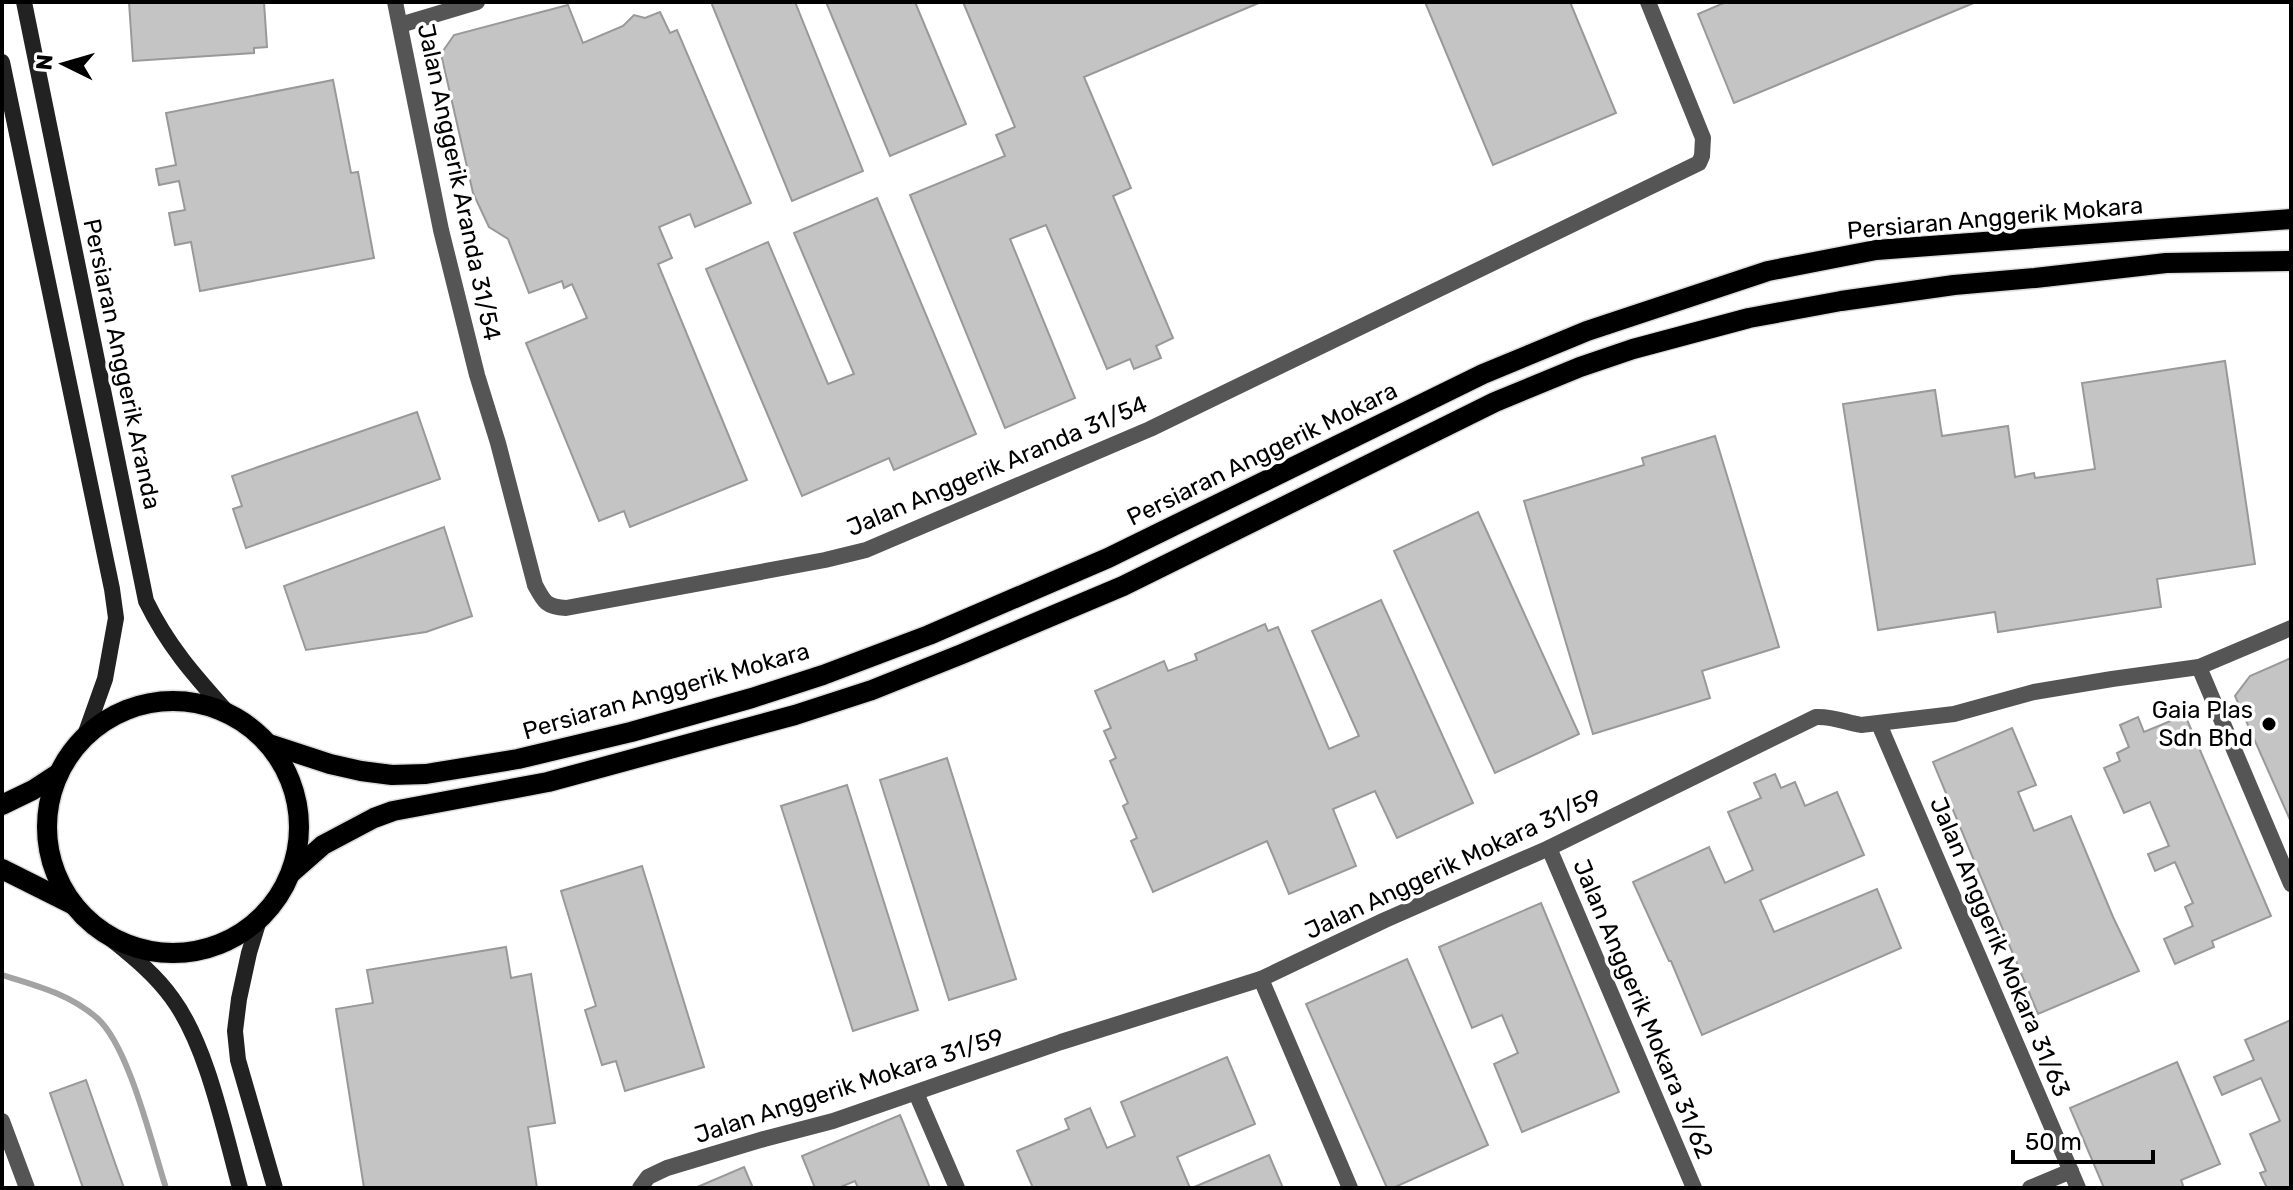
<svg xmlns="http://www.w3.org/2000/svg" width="2293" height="1190" font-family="Rubik,sans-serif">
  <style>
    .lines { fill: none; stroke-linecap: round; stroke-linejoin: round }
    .stream { stroke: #a3a3a3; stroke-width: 6 }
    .building { fill: #c4c4c4; stroke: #999; stroke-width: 2 }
    .primary-casing { stroke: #dbdbdb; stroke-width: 23 }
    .minor { stroke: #555; stroke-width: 16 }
    .secondary { stroke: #222; stroke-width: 16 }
    .primary { stroke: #000; stroke-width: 20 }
    .poi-dot { fill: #000; stroke: #fff; stroke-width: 3 }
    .labels { text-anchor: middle; stroke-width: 7; stroke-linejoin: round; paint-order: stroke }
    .street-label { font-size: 24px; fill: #000; stroke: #fff }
    .poi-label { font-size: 24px; fill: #000; stroke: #fff; text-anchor: end }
  </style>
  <rect width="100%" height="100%" fill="#fff"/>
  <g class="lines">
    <path class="stream" d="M2 975C35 985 70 994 97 1018 129 1046 152 1145 166 1188"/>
  </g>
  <g class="building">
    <polygon points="129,2 264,2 267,47 254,48 254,53 133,61"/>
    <polygon points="711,2 795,2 863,171 792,201"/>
    <polygon points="826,2 915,2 966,124 890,156"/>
    <polygon points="963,2 1261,2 1084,77 1131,188 1113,196 1173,338 1156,346 1161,358 1134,369 1130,359 1107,369 1046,225 1010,239 1075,398 1005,428 910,195 1005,156 996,135 1015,127"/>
    <polygon points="1425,2 1570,2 1616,113 1493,165"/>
    <polygon points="1726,2 1976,2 1734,103 1698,14"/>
    <polygon points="568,5 583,43 623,26 634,15 645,18 660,12 670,33 677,30 751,203 695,227 690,214 659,227 672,258 658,264 747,480 630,527 624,511 599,521 526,343 587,318 572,284 564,288 562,281 529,293 508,239 489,227 473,193 441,54 454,35"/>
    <polygon points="333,80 351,173 358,172 374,258 200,291 191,242 175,245 169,213 185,210 179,181 159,185 156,169 176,165 166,113"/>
    <polygon points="877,198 976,434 894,470 889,458 802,496 706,269 768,242 828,384 854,374 794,233"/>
    <polygon points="2225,361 2255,564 2157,579 2161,607 1998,632 1995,612 1878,630 1843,404 1935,390 1942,436 2008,426 2015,477 2034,473 2035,478 2095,469 2082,383"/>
    <polygon points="417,412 440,479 246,548 233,509 242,506 232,476"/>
    <polygon points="1715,436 1779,647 1702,671 1710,698 1593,734 1524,501 1644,465 1642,458"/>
    <polygon points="1478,512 1579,734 1495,773 1394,551"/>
    <polygon points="444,527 472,616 426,632 306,650 284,586"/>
    <polygon points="1381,600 1473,803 1397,838 1375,791 1333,809 1356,866 1289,894 1267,841 1153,892 1131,841 1137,838 1123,806 1128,803 1110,761 1116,758 1104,731 1111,728 1095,691 1164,661 1168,671 1197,660 1195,654 1265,624 1268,631 1278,627 1329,749 1359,736 1312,631"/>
    <polygon points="2291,658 2291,822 2235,696 2250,676"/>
    <polygon points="2185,715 2271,916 2212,941 2214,947 2175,964 2164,939 2193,926 2185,907 2193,903 2175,862 2155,871 2148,854 2169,846 2150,802 2124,813 2104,768 2120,761 2117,753 2129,747 2120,725 2138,717 2144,732"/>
    <polygon points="2012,728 2036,785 2018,792 2034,831 2071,816 2113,917 2139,971 2038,1014 1933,762"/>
    <polygon points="947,758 1016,979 949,1000 880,780"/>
    <polygon points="1775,774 1781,788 1795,782 1805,806 1837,792 1864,855 1760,900 1774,932 1877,889 1901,948 1702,1035 1671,961 1669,961 1633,882 1709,847 1725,883 1753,870 1728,812 1761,798 1754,783"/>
    <polygon points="847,785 918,1010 853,1031 781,806"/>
    <polygon points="642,866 704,1067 625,1091 616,1061 602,1065 585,1010 596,1006 561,891"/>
    <polygon points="1541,903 1619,1092 1522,1132 1494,1064 1518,1053 1502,1015 1472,1028 1439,947"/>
    <polygon points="506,947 511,978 531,974 555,1123 528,1127 537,1188 364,1188 336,1009 373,1003 367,970"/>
    <polygon points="1407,959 1488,1145 1393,1188 1387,1188 1306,1004"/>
    <polygon points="2291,1020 2291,1188 2267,1188 2260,1173 2266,1171 2250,1134 2280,1121 2261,1078 2222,1095 2214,1077 2254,1060 2245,1040"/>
    <polygon points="1227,1057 1255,1124 1177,1157 1190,1188 1033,1188 1017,1151 1069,1129 1065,1119 1090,1108 1107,1148 1135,1136 1121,1102"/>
    <polygon points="2177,1062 2220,1164 2181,1180 2184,1188 2104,1188 2070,1108"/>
    <polygon points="86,1080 115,1163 124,1188 83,1188 50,1093"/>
    <polygon points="900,1115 930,1188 858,1188 855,1181 838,1188 815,1188 802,1156"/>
    <polygon points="1269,1155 1283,1188 1192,1188"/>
    <polygon points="744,1167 753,1188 695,1188"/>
  </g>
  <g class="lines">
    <defs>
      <g id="primary">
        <circle cx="173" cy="827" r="126"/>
        <polyline points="269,744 330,764 361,771 392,775 426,774 518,759 631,732 752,698 823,675 929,635 1108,558 1483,374 1587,331 1768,271 1876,250 2291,219"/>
        <polyline points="2,805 33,790 59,773"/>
        <polyline points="2,869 74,905"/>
        <polyline points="291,873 323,845 374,818 393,811 548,782 795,715 872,690 962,654 1123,586 1495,402 1580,367 1633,349 1749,318 1841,301 1954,285 2035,278 2166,263 2291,261"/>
      </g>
    </defs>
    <use href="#primary" class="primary-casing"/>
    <g class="minor">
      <path d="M395 2 441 230 477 375 498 443 535 585C544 602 546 607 566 608L825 560 866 550 1150 429 1699 163 1702 156 1703 138 1648 2"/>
      <polyline points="400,25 477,2"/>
      <polyline points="2199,667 2291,884"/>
      <polyline points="1879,724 2078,1188"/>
      <polyline points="1549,848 1694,1188"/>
      <polyline points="1261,979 1350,1188"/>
      <polyline points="916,1093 957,1188"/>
      <polyline points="2,1121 27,1188"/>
      <path d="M640 1188 648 1177 667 1168 764 1139 833 1121 1061 1042 1261 979 1385 920 1549 848 1816 717C1832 716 1845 722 1861 725L1954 714 2034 692 2112 679 2199 667 2291 628"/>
      <polyline points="2030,1188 2071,1171"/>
    </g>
    <g class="secondary">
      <path d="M24 2 146 601C168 646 194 675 227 712"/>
      <polyline points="2,62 112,589 116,618 105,679 84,738"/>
      <polyline points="259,920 249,953 239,999 235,1031 238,1060 275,1188"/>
      <path d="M110 938C132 956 155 974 172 998 207 1045 224 1130 240 1188"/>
    </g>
    <use href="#primary" class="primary"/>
  </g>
  <circle class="poi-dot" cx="2269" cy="724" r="8"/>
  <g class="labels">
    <g class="street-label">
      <text transform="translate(459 182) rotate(78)" y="8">Jalan Anggerik Aranda 31/54</text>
      <text transform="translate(1995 218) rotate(-5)" y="8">Persiaran Anggerik Mokara</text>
      <text transform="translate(122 364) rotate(78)" y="8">Persiaran Anggerik Aranda</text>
      <text transform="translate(1262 454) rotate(-26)" y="8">Persiaran Anggerik Mokara</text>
      <text transform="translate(997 466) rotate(-23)" y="8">Jalan Anggerik Aranda 31/54</text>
      <text transform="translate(666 691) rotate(-16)" y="8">Persiaran Anggerik Mokara</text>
      <text transform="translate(1453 864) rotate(-25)" y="8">Jalan Anggerik Mokara 31/59</text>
      <text transform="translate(2000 947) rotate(67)" y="8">Jalan Anggerik Mokara 31/63</text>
      <text transform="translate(1643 1009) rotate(67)" y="8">Jalan Anggerik Mokara 31/62</text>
      <text transform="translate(849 1086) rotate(-18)" y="8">Jalan Anggerik Mokara 31/59</text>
    </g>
    <g class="poi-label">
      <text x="2253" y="718">Gaia Plas<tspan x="2253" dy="28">Sdn Bhd</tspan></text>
    </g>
  </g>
  <rect width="2293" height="1190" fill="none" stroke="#000000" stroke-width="8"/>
  <g transform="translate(64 64) rotate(275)" stroke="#ffffff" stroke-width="6" paint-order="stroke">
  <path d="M0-6L14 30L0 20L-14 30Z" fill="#000000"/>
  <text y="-12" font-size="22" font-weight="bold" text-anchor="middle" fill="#000000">N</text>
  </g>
  <path d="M2013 1150v12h140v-12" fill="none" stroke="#000000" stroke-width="4"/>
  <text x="2025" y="1150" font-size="24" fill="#000000" stroke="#ffffff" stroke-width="6" paint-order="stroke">50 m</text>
</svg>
